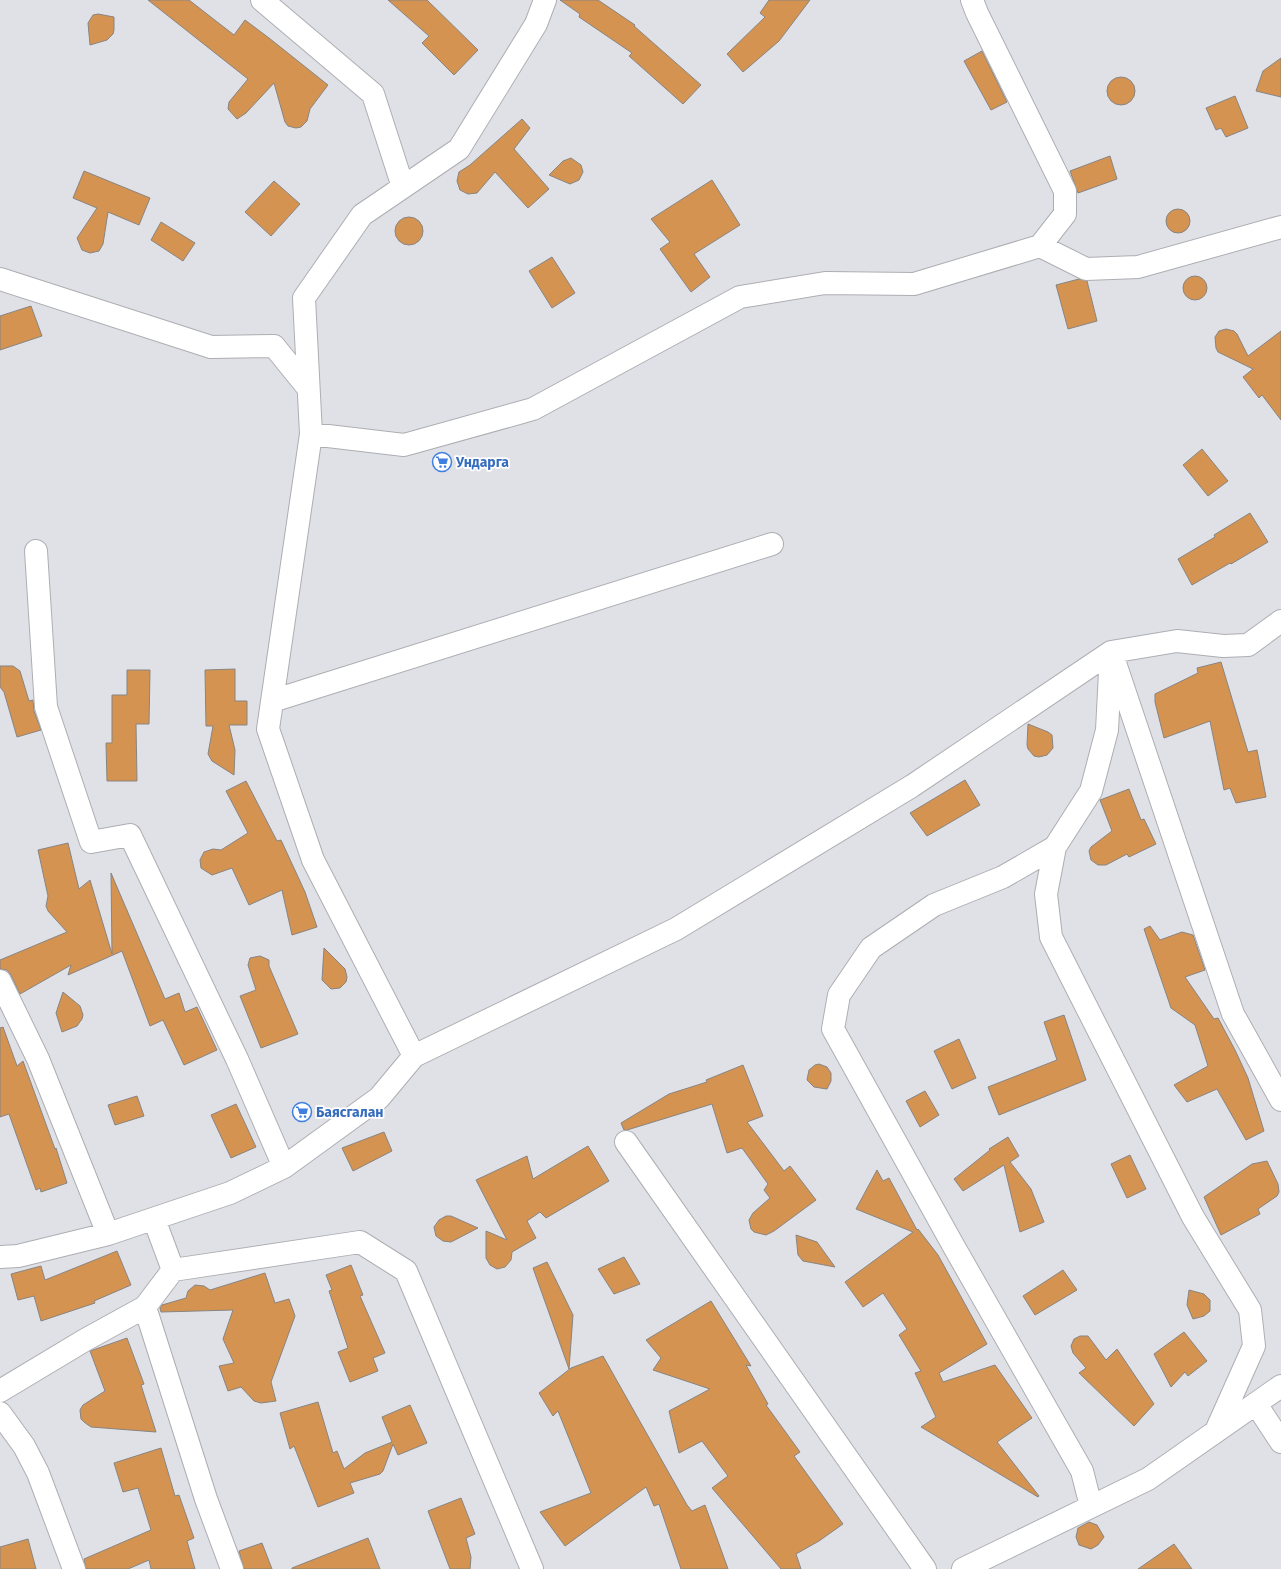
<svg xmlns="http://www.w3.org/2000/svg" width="1281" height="1569" font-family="'Fira Sans',sans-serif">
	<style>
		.building { fill: #d59351; stroke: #888481 }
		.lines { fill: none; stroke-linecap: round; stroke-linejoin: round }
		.street-casing { stroke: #adaeb3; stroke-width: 24 }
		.street { stroke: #fff; stroke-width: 22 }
		.labels { text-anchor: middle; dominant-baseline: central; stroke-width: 3.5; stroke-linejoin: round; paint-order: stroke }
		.shop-label { font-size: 14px; font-weight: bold; fill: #366cbe; stroke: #fff; text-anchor: start }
	</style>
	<rect width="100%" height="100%" fill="#e0e1e6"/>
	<!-- building -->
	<path class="building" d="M148 0H189L234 35 245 20 269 38 328 85 310 109 307 121 301 127 296 128 288 126 285 122 274 83 246 113 237 119 228 109 229 102 248 79Z
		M388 0H427L478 50 454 75 422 43 429 36Z
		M560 0H598L635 25 634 26 701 85 683 104 629 56 632 53 579 17 580 14Z
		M769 0H810L779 41 743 72 727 54 765 17 760 13Z
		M98 14 114 17V30L113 34 107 40 90 45 88 23 93 15Z
		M982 51 1007 102 991 110 964 61Z
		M1281 58V97L1256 91 1263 71Z
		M1107 91a14 14 0 1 1 28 0a14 14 0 1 1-28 0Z
		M1235 96 1248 128 1226 137 1221 128 1216 130 1206 108Z
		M522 119 530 128 514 149 549 189 528 208 495 172 477 193 468 194 460 190 457 181 459 172 470 165Z
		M1110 156 1117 179 1078 193 1070 171Z
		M571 158 581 165 583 172 579 180 570 184 549 175 563 161Z
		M84 171 150 198 139 225 108 212 103 244 99 251 90 253 82 250 77 238 97 208 73 198Z
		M712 180 740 225 694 254 710 277 691 292 660 249 670 242 651 219Z
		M274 181 300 204 271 236 245 212Z
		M1166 221a12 12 0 1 1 24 0a12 12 0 1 1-24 0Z
		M395 231a14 14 0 1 1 28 0a14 14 0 1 1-28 0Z
		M161 222 195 243 183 261 151 240Z
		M552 257 575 293 552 308 529 271Z
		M1183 288a12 12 0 1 1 24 0a12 12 0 1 1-24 0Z
		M1079 279 1087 281 1097 321 1068 329 1056 285Z
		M31 306 42 336 0 350V316Z
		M1226 329 1234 331 1237 334 1248 356 1281 331V420L1262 395 1259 398 1243 377 1253 369 1218 352 1216 348 1215 337 1219 331Z
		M1202 449 1228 481 1208 496 1183 465Z
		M1250 513 1268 542 1231 564 1230 563 1192 585 1178 559 1215 537 1214 535Z
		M1221 662 1248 752 1257 750 1266 797 1236 803 1230 788 1224 790 1210 721 1164 738 1155 702V694L1198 673 1197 668Z
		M0 666H13L20 671 29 701 33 700 34 711 41 730 17 737 4 692 0 687Z
		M235 669V701H247V725H229L235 750 234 775 212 761 208 754 213 726H206L205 670Z
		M127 670H150L149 724H136L137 781H107L106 743H112V695H127Z
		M1028 724 1048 732 1052 735 1053 748 1047 755 1039 757 1034 756 1028 749 1027 745Z
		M965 780 980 805 927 836 910 813Z
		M246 781 277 841 281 840 305 892 317 927 292 935 282 890 249 905 232 868 212 875 201 868 200 860 204 852 213 849 221 850 248 833 226 791Z
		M1129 789 1141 820 1144 819 1156 844 1129 857 1127 854 1106 865H1098L1091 860 1089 851 1091 847 1112 831 1100 800Z
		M68 843 79 889 90 880 112 954 111 873 165 999 179 993 185 1012 197 1007 217 1050 184 1065 163 1020 150 1026 122 951 68 975 71 965 20 994 11 975 7 970 0 969V960L67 932 48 911 46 906 48 896 38 850Z
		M1150 926 1160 940 1182 932 1193 935 1205 970 1185 977 1214 1019 1218 1018 1235 1050 1248 1078 1264 1131 1246 1140 1217 1089 1187 1102 1174 1085 1208 1066 1195 1025 1171 1008 1144 929Z
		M324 948 345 969 347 977 346 982 340 988 331 989 322 980Z
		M260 956 269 960V966L298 1034 261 1048 240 996 256 990 248 965 250 958Z
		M63 992 80 1006 83 1015 82 1019 77 1026 62 1032 56 1013Z
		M1064 1015 1086 1080 999 1115 988 1087 1057 1060 1044 1022Z
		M3 1027 17 1066 23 1061 55 1149 56 1148 67 1183 41 1192 40 1188 36 1190 9 1114 0 1117V1028Z
		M959 1039 976 1078 952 1089 934 1051Z
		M819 1064 827 1067 831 1073V1081L827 1089 814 1087 807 1080 809 1070 815 1065Z
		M743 1065 763 1116 747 1122 784 1171 790 1166 816 1200 774 1231 766 1235 754 1232 751 1229 749 1220 753 1213 770 1198 764 1190 768 1184 742 1148 727 1153 712 1104 627 1130H624L621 1123 669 1094 707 1082 706 1080Z
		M925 1091 939 1115 920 1127 906 1101Z
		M137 1096 144 1116 115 1125 108 1105Z
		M236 1104 256 1147 231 1158 211 1115Z
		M384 1132 392 1151 353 1171 342 1148Z
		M1008 1137 1019 1156 1010 1162 1031 1189 1044 1222 1020 1232 1004 1165 963 1191 954 1179 990 1150 989 1149Z
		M588 1146 609 1181 546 1218 540 1212 527 1221 536 1238 512 1252 511 1260 505 1267 497 1269 490 1265 486 1258V1231L507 1240 476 1180 527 1156 533 1179Z
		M1130 1155 1146 1189 1127 1198 1111 1164Z
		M1267 1161 1278 1184 1279 1192 1277 1196 1258 1209 1260 1214 1221 1235 1204 1197 1252 1164Z
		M877 1170 883 1181 889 1178 917 1230 918 1229 938 1255 987 1344 939 1373 943 1382 995 1365 1032 1418 997 1442 1039 1496 1038 1497 921 1427 936 1417 915 1373 921 1371 899 1335 907 1329 883 1293 863 1307 845 1282 913 1232 856 1209Z
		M446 1216H451L478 1228 451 1242 443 1241 436 1236 434 1227 439 1220Z
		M796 1235 817 1242 835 1267 803 1261 798 1255Z
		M117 1251 131 1285 94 1301 95 1303 41 1321 34 1296 18 1300 11 1274 41 1266 45 1280Z
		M624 1257 640 1284 614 1294 598 1269Z
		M547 1262 573 1315 569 1369 533 1268Z
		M351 1265 363 1295 360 1296 385 1353 373 1358 378 1371 350 1382 338 1352 348 1348 329 1291 332 1290 326 1275Z
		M1063 1270 1077 1290 1035 1315 1023 1296Z
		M265 1273 275 1303 289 1299 295 1316 271 1382 276 1401 261 1403 254 1401 241 1387 228 1391 219 1366 234 1363 223 1339 233 1310 161 1312 160 1308 162 1305 186 1298 188 1291 195 1285 204 1286 210 1290Z
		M1189 1290 1204 1294 1210 1300V1311L1204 1316 1193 1319 1187 1305Z
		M711 1301 751 1366 746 1365 768 1404 766 1405 800 1452 794 1456 843 1524 819 1541 796 1554 801 1569H781L712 1488 728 1476 702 1441 679 1453 669 1411 710 1389 653 1370 661 1358 646 1340Z
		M1184 1332 1207 1361 1188 1376 1185 1372 1171 1387 1154 1354Z
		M1080 1336H1088L1106 1360 1117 1349 1154 1404 1134 1426 1079 1373 1086 1368 1073 1353 1071 1346 1074 1339Z
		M127 1338 144 1384 141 1385 156 1432 91 1427 84 1422 81 1419 80 1410 83 1405 105 1391 90 1351Z
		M603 1356 687 1505 692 1511 705 1505 728 1569H681L659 1504 654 1506 646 1487 565 1546 540 1512 591 1493 558 1411 553 1416 539 1393 571 1368Z
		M318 1402 333 1453 337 1451 344 1469 365 1453 392 1442 382 1417 410 1405 427 1443 398 1455 393 1444 383 1471 380 1474 350 1483 354 1493 318 1507 294 1446 290 1449 280 1413Z
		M161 1448 175 1496 179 1495 194 1538 187 1541 195 1569H151L149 1560 128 1569H86L84 1559 151 1530 138 1488 123 1492 114 1463Z
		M461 1498 475 1534 466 1538 471 1557 470 1569H450L428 1511Z
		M1089 1522 1097 1525 1104 1537 1098 1545 1091 1549 1079 1545 1076 1537 1078 1528Z
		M368 1538 380 1569H292V1568Z
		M28 1539 36 1569H0V1547Z
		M262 1543 272 1569H244L239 1551Z
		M1174 1544 1192 1569H1138Z"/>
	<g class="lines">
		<defs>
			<path id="street" d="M262 0 373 94 403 187
				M1040 246 1086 269 1138 267 1281 227
				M0 279 211 347 274 346 308 388
				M311 434 404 445 533 409 740 297 825 283 914 284 1040 246 1065 214V191L977 13 972 0
				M36 551 46 707 91 842 130 835 237 1059 284 1167
				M1111 652 1107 730 1091 791 1055 847 1046 894 1051 937 1193 1217 1250 1310 1254 1346 1216 1431
				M1115 663 1233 1014 1281 1100
				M272 701 772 544
				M1055 847 1003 877 934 905 871 948 839 995 833 1029 953 1245 1082 1471 1091 1506
				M0 981 38 1059 108 1234
				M414 1056 313 860 268 729 311 434 304 298 362 215 459 149 536 24 545 0
				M626 1142 925 1569
				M154 1219 173 1270 360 1242 406 1271 532 1569
				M0 1257 18 1256 108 1234 230 1193 284 1167 379 1098 414 1056 676 929 912 786 1111 652 1177 641 1223 646 1248 645 1281 621
				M173 1270 145 1307 206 1499 232 1569
				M0 1391 85 1340 145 1307
				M1256 1404 1281 1442
				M0 1413 24 1446 38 1473 74 1569
				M963 1569 1148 1479 1281 1386"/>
		</defs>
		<!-- street casing -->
		<use href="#street" class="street-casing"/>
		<!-- street -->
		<use href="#street" class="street"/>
	</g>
	<!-- icons -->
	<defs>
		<symbol id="supermarket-ring" viewBox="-11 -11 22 22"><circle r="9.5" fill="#fff" stroke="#3f7fe0" stroke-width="1.5"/><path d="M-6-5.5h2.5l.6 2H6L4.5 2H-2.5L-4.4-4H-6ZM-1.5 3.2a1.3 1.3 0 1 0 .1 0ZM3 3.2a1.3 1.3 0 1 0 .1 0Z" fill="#3f7fe0"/></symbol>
	</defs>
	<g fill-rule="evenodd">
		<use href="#supermarket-ring" x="431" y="451" width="22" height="22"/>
		<use href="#supermarket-ring" x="291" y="1101" width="22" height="22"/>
	</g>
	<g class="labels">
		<!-- shop labels -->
		<g class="shop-label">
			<text x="456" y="462">Ундарга</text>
			<text x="316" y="1112">Баясгалан</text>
		</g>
	</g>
</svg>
